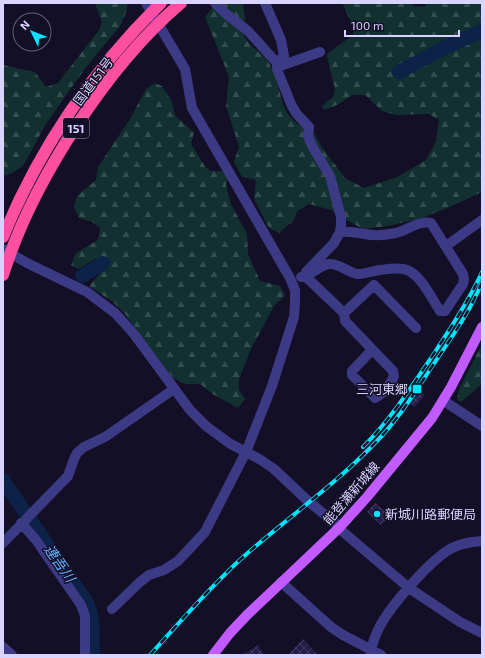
<svg xmlns="http://www.w3.org/2000/svg" width="485" height="658" font-family="'Exo 2','Noto Sans JP',sans-serif">
	<style>
		.forest { fill: url(#forest-firs) }
		.lines { fill: none; stroke-linecap: round; stroke-linejoin: round }
		.river { stroke: #0c2248; stroke-width: 14 }
		.building { fill: url(#building-cross-hatch) }
		.minor { stroke: #3d3a85; stroke-width: 10 }
		.major { stroke: #c25bff; stroke-width: 10 }
		.highway { stroke: #ff4fa3; stroke-width: 12 }
		.rail-casing { stroke: #00e5ff; stroke-width: 4 }
		.rail { stroke: #130f26; stroke-width: 2.5; stroke-dasharray: 8; stroke-linecap: butt }
		.poi-dot { fill: #00e5ff; stroke: #130f26; stroke-width: 1.5 }
		.labels { text-anchor: middle; dominant-baseline: central; stroke-width: 3; stroke-linejoin: round; paint-order: stroke }
		.shield { fill: #130f26; stroke: #9e99be; stroke-width: 1 }
		.shield-label { font-size: 12px; font-weight: bold; fill: #d9d4ff }
		.street-label { font-size: 13px; fill: #d9d4ff; stroke: #130f26 }
		.poi-label { font-size: 13px; fill: #d9d4ff; stroke: #130f26; text-anchor: end }
		.water-label { font-size: 14px; font-style: italic; fill: #62b6ff; stroke: #130f26 }
	</style>
	<defs>
		<pattern id="forest-firs" width="22" height="20" patternUnits="userSpaceOnUse"><rect width="22" height="20" fill="#12302f"/><path d="M5 1l3.5 6h-7zM16 11l3.5 6h-7z" fill="#344d4e"/></pattern>
		<pattern id="building-cross-hatch" width="8" height="8" patternUnits="userSpaceOnUse"><rect width="8" height="8" fill="#241b47"/><path d="M0 0l8 8M0 8l8-8" fill="none" stroke="#433b63"/></pattern>
	</defs>
	<rect width="100%" height="100%" fill="#130f26"/>
	<!-- forest -->
	<path class="forest" d="M95 3H127V10L120 26 90 62 66 95 46 124 23 166 12 173 3 176V65L35 72 46 87 58 83 99 30 102 22Z
		M219 3H243L245 19 240 30C243 34 246 39 249 43 255 50 266 56 270 65 286 94 275 118 313 131L321 146 345 178 364 188 397 177 426 160 436 141 439 120 429 114 396 115 382 111 365 95H352L337 105 324 110 322 106 333 97 335 89 329 66 327 54 353 35 354 28 342 3H413V6L425 7 427 3H482V192L454 205 422 218 388 226 363 229 343 218 331 210 309 204 297 211 294 220 279 233 269 228 254 199 256 180 242 177 234 162 239 147 226 106 229 77 205 17 212 8 218 9Z
		M155 83 162 86 172 102 175 115 194 133 191 144 206 168 212 171H222L228 178 226 185 231 204 247 234 248 254 260 281 280 286 285 295 274 306 251 349 239 379V390L245 399 238 408 214 395 200 384H185L173 378 125 314 113 302 89 286 103 270 104 260 95 259 78 269 71 265 76 253 98 240 100 228 92 222 79 218 74 207 77 196 96 180 98 167 130 119 146 89Z
		M482 344V384L461 402 457 400 459 389Z"/>
	<g class="lines">
		<!-- river -->
		<path class="river" d="M399 72 444 48 482 31
			M82 276 103 263
			M3 480 86 601C95 618 92 637 93 655"/>
	</g>
	<!-- building -->
	<path class="building" d="M420 390 425 395 415 407 410 403Z
		M375 503 390 516 381 525 367 512Z
		M303 639 318 655H288Z
		M258 645 264 655H242Z"/>
	<g class="lines">
		<!-- minor -->
		<path class="minor" d="M215 3 225 13 248 31 277 63 283 65 320 52
			M265 3 281 40 284 56 277 63V69L291 104 296 113 309 127 308 136 312 146 330 176 341 217V225L340 232 334 243 306 272
			M446 246 482 220
			M3 249 27 263 87 292 115 313 134 334 190 410 206 426 229 443 261 460 274 469 308 501 340 527 342 531 409 588 460 622 482 633
			M305 276 344 313 345 321 393 371 394 376C391 384 382 395 375 398L352 375V371L372 350
			M301 277C312 276 319 265 329 264 340 263 348 273 358 274 365 274 372 271 380 270 388 269 399 267 407 270 421 275 432 299 440 311H445L463 284 464 279 463 274 431 223C419 220 408 230 396 233 386 235 374 236 365 234 356 233 349 231 340 232
			M344 313 374 285 416 328
			M444 401 482 426
			M21 523 36 540 81 605 85 616V655
			M3 543 68 476 74 459 77 453 84 447 105 437 174 389
			M281 582 331 627 343 635 381 655
			M112 609 140 582 149 575 164 570 178 561 205 532 208 526 246 452 272 386 294 317 295 303V290L290 278 192 108 185 69 146 3
			M3 647 12 655
			M370 655C372 645 375 635 380 626 392 604 431 559 452 548 462 543 471 542 482 541"/>
		<!-- major -->
		<path class="major" d="M213 655 230 633 247 615 340 527 367 497 432 418 451 387 482 327"/>
		<!-- highway -->
		<path class="highway" d="M3 237C39 149 94 69 161 3
			M3 275C32 182 107 66 181 3"/>
		<defs>
			<path id="rail" d="M363 447C392 418 414 383 437 349 453 324 470 299 482 272
				M150 655C180 622 209 588 242 558 286 519 335 485 375 443 398 420 415 392 433 365 451 338 470 312 482 282"/>
		</defs>
		<!-- rail casing -->
		<use href="#rail" class="rail-casing"/>
		<!-- rail -->
		<use href="#rail" class="rail"/>
	</g>
	<!-- markers -->
	<g class="poi-dot">
		<rect x="412" y="384" width="10" height="10" rx="2"/>
		<circle cx="377" cy="514" r="4"/>
	</g>
	<g class="labels">
		<!-- shield labels -->
		<rect class="shield" x="63" y="118" width="26" height="20" rx="3"/>
		<g class="shield-label">
			<text x="76" y="128">151</text>
		</g>
		<!-- street labels -->
		<g class="street-label">
			<text transform="translate(93 81) rotate(-53)">国道151号</text>
			<text transform="translate(351 493) rotate(-49)">能登瀬新城線</text>
		</g>
		<!-- poi labels -->
		<g class="poi-label">
			<text x="408" y="389">三河東郷</text>
			<text x="385" y="514" text-anchor="start">新城川路郵便局</text>
		</g>
		<!-- water labels -->
		<g class="water-label">
			<text transform="translate(60 563) rotate(55)">連吾川</text>
		</g>
	</g>
	<!-- border -->
	<rect width="485" height="658" fill="none" stroke="#d9d4ff" stroke-width="8"/>
	<!-- north arrow -->
	<g transform="translate(32 32) rotate(313)"><circle r="19" fill="#130f26" stroke="#625e7d"/>
	<path d="M0-3L7 15L0 10L-7 15Z" fill="#00e5ff"/>
	<text y="-6" font-size="11" font-weight="bold" text-anchor="middle" fill="#d9d4ff">N</text>
	</g>
	<!-- scale -->
	<path d="M345 30v6h114v-6" fill="none" stroke="#d9d4ff" stroke-width="2"/>
	<text x="351" y="30" font-size="12" fill="#d9d4ff" stroke="#130f26" stroke-width="3" paint-order="stroke">100 m</text>
</svg>
